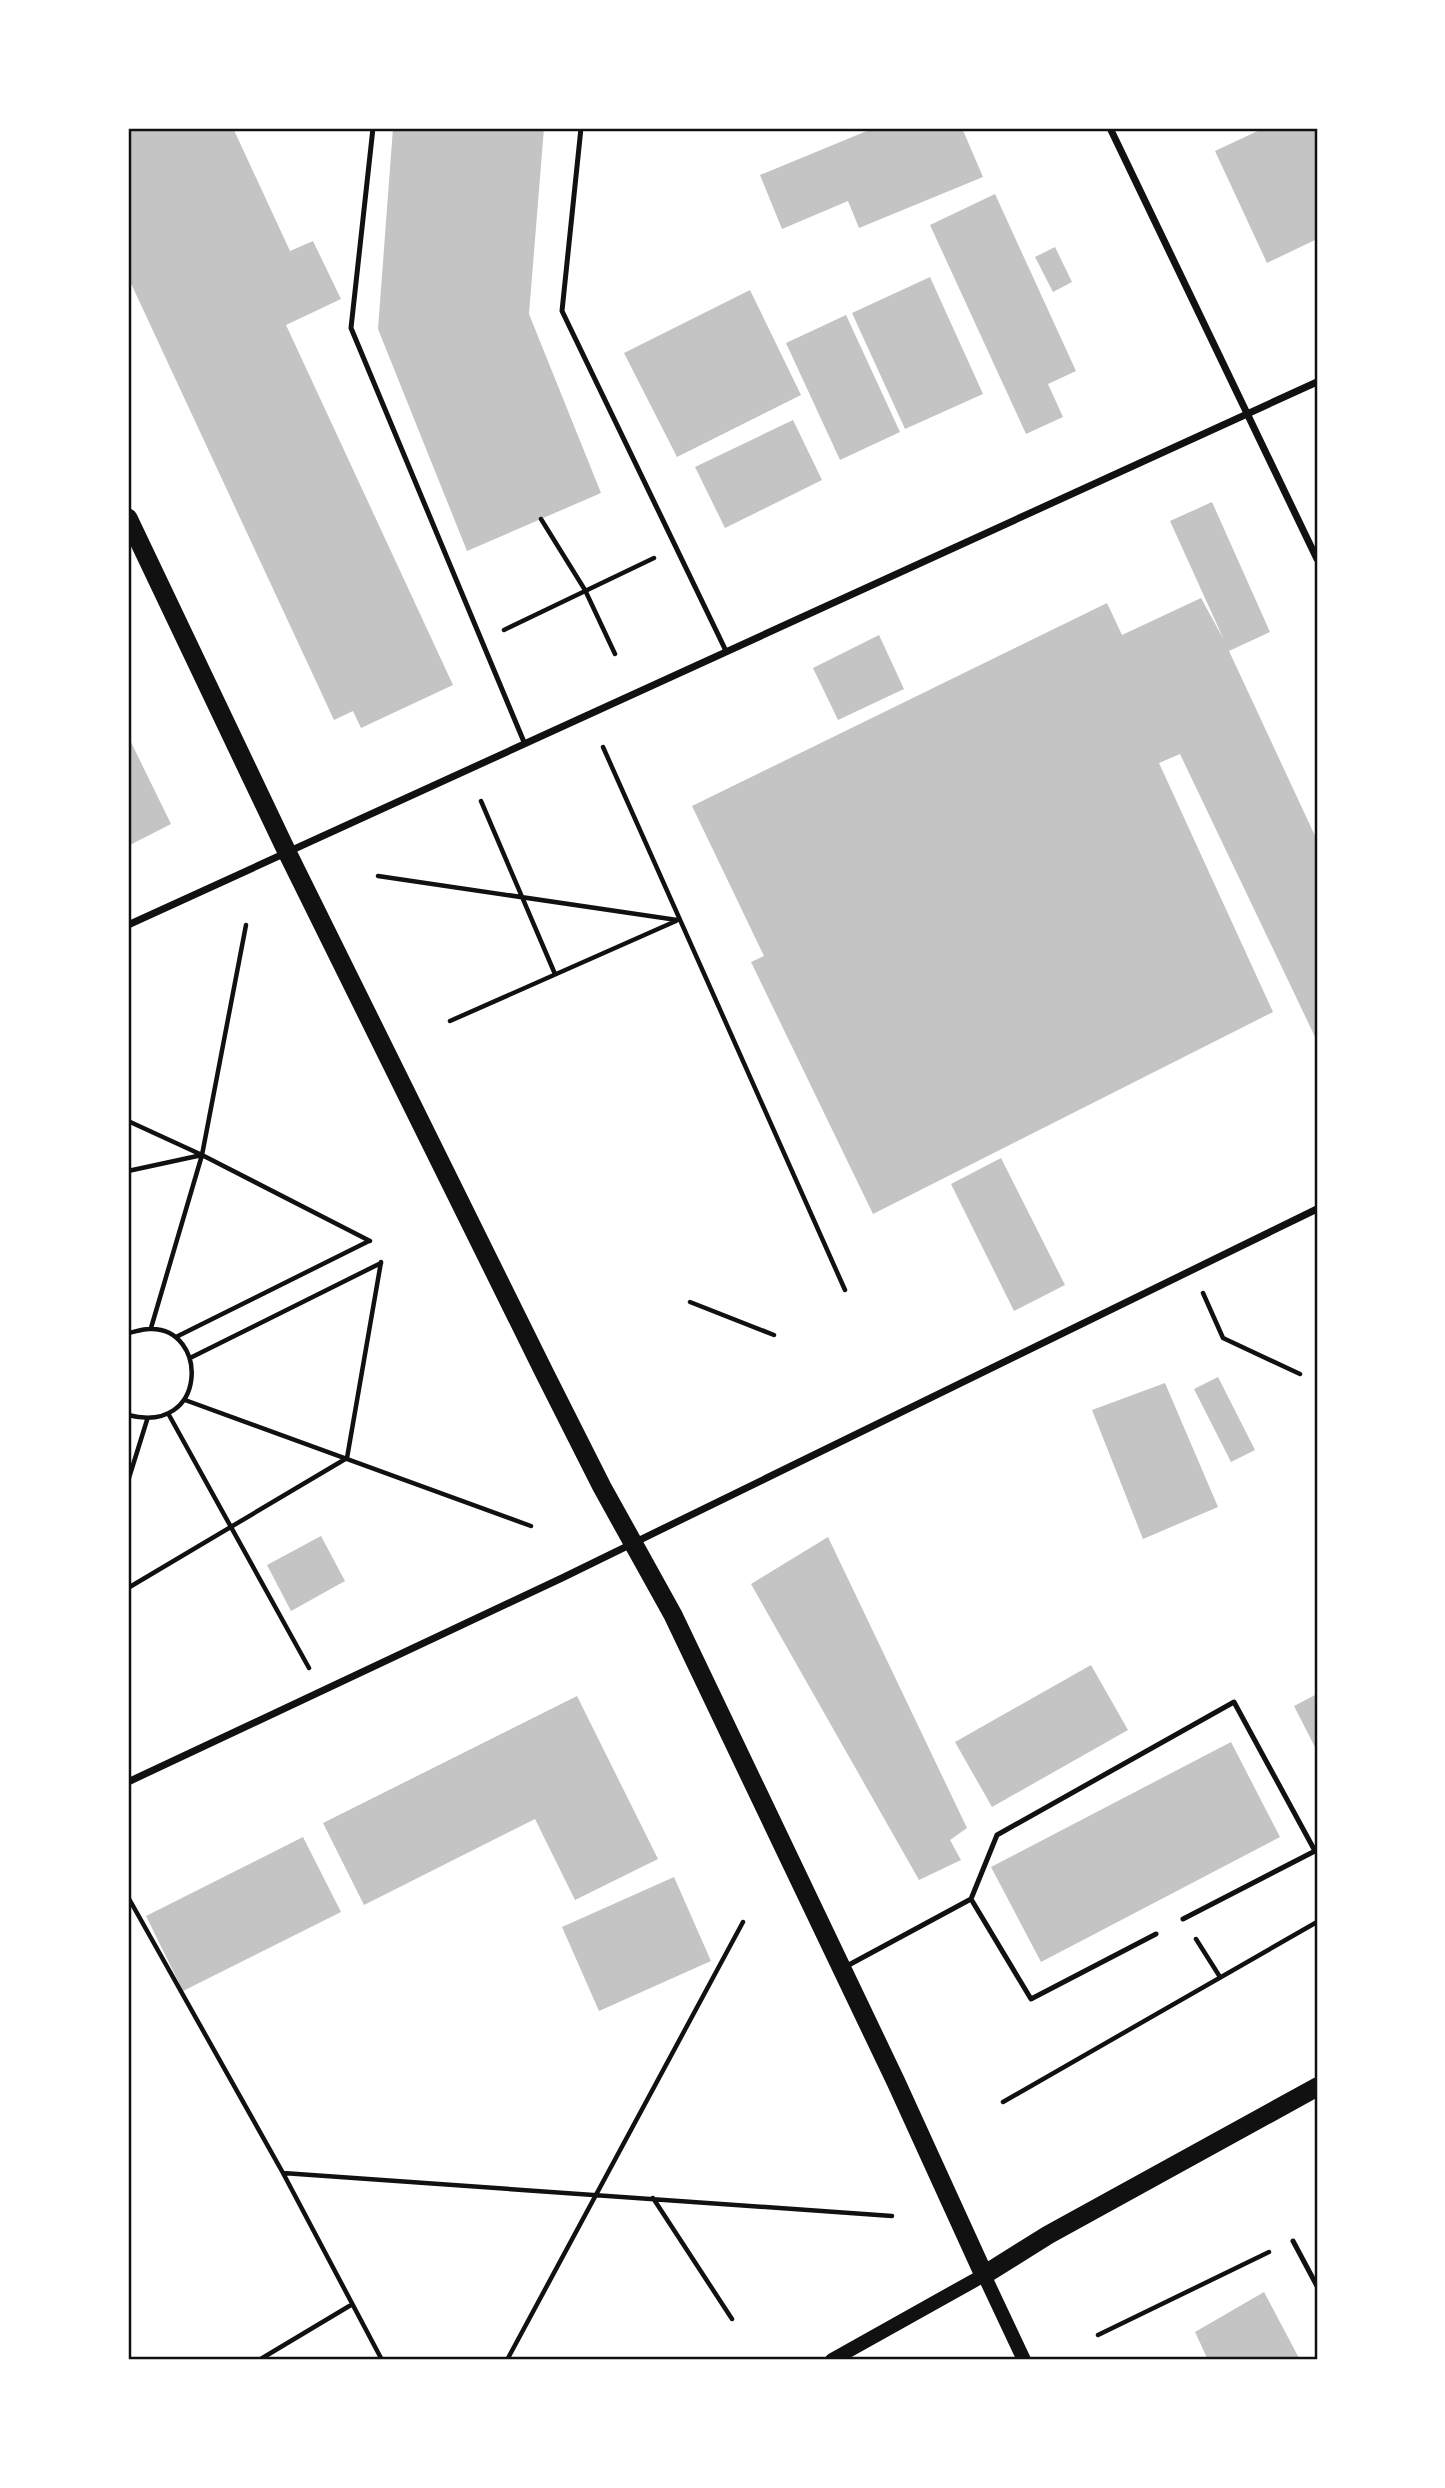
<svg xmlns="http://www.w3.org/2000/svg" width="1445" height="2488" font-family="Roboto,sans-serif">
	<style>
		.building { fill: #c4c4c4 }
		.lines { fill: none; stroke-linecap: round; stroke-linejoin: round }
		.path { stroke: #111; stroke-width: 4.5 }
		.service { stroke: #111; stroke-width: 5 }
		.minor { stroke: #111; stroke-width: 7 }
		.secondary { stroke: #111; stroke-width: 14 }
		.trunk { stroke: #111; stroke-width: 19 }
		.neatline { fill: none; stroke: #111; stroke-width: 2.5 }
	</style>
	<rect width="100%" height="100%" fill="#fff"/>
	<!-- building -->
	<path class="building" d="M128 128H233L290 251 313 241 341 299 286 325 453 685 361 728 353 711 334 720 128 277Z
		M393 128H544L529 314 601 493 467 551 378 329Z
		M874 128H962L983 177 859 228 848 201 782 229 760 175Z
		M1264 128H1317V239L1267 263 1215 151Z
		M995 194 1076 371 1048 384 1063 417 1026 434 930 225Z
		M1055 247 1072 282 1053 292 1035 257Z
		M930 277 983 394 905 429 852 313Z
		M750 290 801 395 677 457 624 353Z
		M846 315 900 432 840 460 786 343Z
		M793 420 822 480 725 528 695 467Z
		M1212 502 1270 632 1229 651 1317 840V1041L1180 754 1159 763 1273 1012 873 1214 751 962 764 956 692 806 1107 603 1122 635 1201 598 1224 640 1170 521Z
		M879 635 904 689 838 720 813 668Z
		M128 736 171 824 128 846Z
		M1001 1158 1065 1285 1014 1311 951 1184Z
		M1218 1377 1255 1450 1231 1462 1194 1389Z
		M1165 1383 1218 1507 1143 1539 1092 1410Z
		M321 1536 345 1581 291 1611 267 1565Z
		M828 1537 967 1828 950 1840 961 1860 919 1880 751 1584Z
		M1091 1665 1128 1730 992 1807 955 1742Z
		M1317 1694V1751L1294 1706Z
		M577 1696 658 1859 575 1900 535 1819 364 1905 323 1823Z
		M1231 1742 1280 1837 1041 1962 991 1867Z
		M303 1837 341 1912 183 1991 146 1916Z
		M674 1877 711 1961 599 2011 562 1927Z
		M1264 2292 1300 2360H1208L1195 2332Z"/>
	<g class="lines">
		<!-- path -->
		<path class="path" d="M541 519 585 590 615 654
			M504 630 654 558
			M603 747 845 1290
			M481 801 555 974
			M378 876 677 920
			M450 1021 676 921
			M128 1121 202 1155
			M128 1171 202 1155 370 1241
			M1203 1293 1223 1338 1300 1374
			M690 1302 774 1335
			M151 1328 202 1155 246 925
			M128 1333C135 1332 142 1329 149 1329 209 1326 209 1436 128 1415
			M176 1337 369 1241
			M190 1358 381 1263
			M185 1400 531 1526
			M169 1415 309 1668
			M128 1481 147 1420
			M128 1588 347 1458 381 1262
			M128 1897 283 2173 382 2360
			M1196 1939 1220 1977
			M1003 2102 1317 1922
			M283 2173 892 2216
			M653 2198 732 2319
			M1098 2335 1269 2252
			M259 2360 351 2305
			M507 2360 743 1922"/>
		<!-- service -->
		<path class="service" d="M373 128 351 328 524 742
			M581 128 562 311 726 651
			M971 1899 1031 1999 1156 1934
			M845 1967 971 1899 997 1835 1234 1702 1315 1851 1183 1919
			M1293 2241 1317 2286"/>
		<!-- minor -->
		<path class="minor" d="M1110 128 1317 559
			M128 925 1317 382
			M128 1782 562 1578 1317 1209"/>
		<!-- secondary -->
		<path class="secondary" d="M832 2360 984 2275 1024 2360"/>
		<!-- trunk -->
		<path class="trunk" d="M128 518 286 850 544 1372 602 1487 673 1615 896 2082 984 2275 1048 2235 1317 2087"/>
	</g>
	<!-- border -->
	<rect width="1445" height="2488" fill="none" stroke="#ffffff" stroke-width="259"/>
	<rect x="130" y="130" width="1186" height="2228" class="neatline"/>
</svg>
